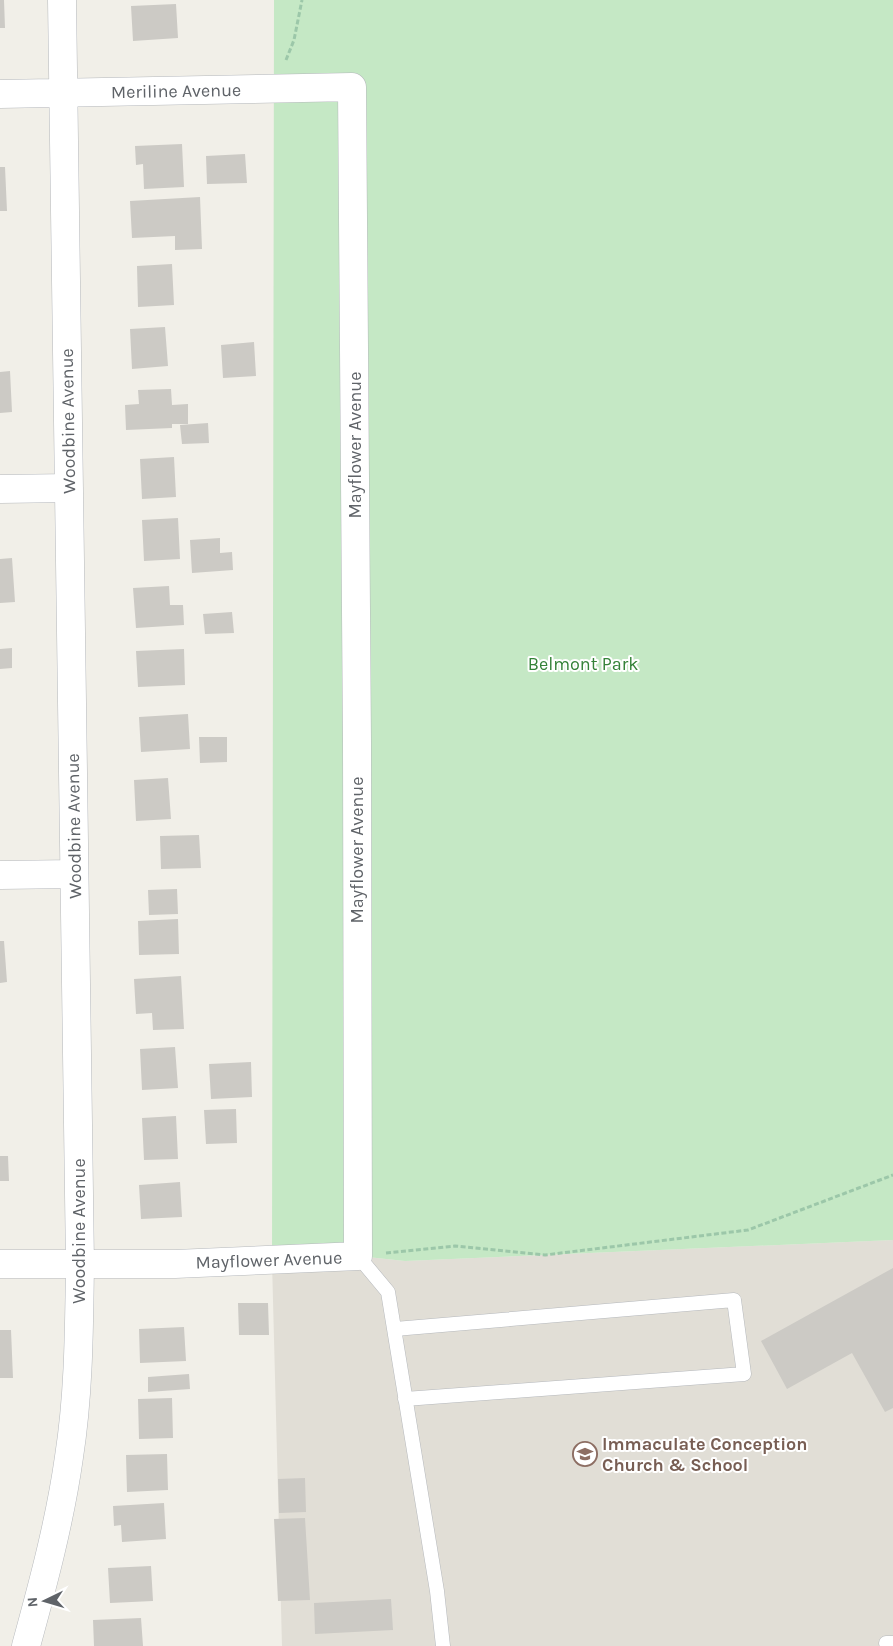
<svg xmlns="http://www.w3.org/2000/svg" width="893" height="1646" font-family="Karla,sans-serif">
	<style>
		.education { fill: #e1ded6 }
		.green { fill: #c5e8c5 }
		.building { fill: #cccac5 }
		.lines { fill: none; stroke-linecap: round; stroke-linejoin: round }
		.service-casing { stroke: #b5b8bc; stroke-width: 15 }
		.minor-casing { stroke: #b5b8bc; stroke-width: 29 }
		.path { stroke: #9cc7a9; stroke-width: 3; stroke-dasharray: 5 2.5; stroke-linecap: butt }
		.service { stroke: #fff; stroke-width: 14 }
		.minor { stroke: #fff; stroke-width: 28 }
		.labels { text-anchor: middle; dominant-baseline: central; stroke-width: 4; stroke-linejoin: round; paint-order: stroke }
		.street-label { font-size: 18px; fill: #5f6368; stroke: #fff }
		.park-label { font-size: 18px; fill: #348238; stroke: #fff }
		.education-label { font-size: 18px; font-weight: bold; fill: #785e54; stroke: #fff; text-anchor: start }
	</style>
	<rect width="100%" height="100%" fill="#f1efe8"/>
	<!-- education -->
	<path class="education" d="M893 1240V1646H282L272 1262 358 1256 405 1261Z"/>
	<!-- green -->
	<path class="green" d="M274 0H893V1240L405 1261 358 1256 272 1262Z"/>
	<!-- building -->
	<path class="building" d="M0 0H4L5 28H0Z
		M176 4 178 38 133 41 131 6Z
		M182 144 184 187 144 189 143 164 136 165 135 146Z
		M245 154 247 183 207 184 206 156Z
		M0 167H5L7 211H0Z
		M200 197 202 249 175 250V236L132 238 130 201Z
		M172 264 174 305 138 307 137 266Z
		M165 327 168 366 132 369 130 329Z
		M254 342 256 376 223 378 221 345Z
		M10 371 12 412 0 413V372Z
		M171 389 172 405 188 404V424H172V428L126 430 125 405 139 404 138 390Z
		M208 423 209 443 182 444 180 425Z
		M174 457 176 497 142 499 140 459Z
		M178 518 180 559 144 561 142 520Z
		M220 538V553L232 552 233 570 192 573 190 540Z
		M12 558 15 602 0 603V559Z
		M169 586 170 605H183L184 625 136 628 133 588Z
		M232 612 234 633 205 634 203 614Z
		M12 648V668L0 669V649Z
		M184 649 185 685 138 687 136 651Z
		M188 714 190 749 141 752 139 717Z
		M199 737H227V762L200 763Z
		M168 778 171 819 136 821 134 780Z
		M199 835 201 868 161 869 160 836Z
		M177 889 178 914 149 915 148 890Z
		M178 919 179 954 139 955 138 921Z
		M0 941H4L7 982 0 983Z
		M181 976 184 1029 153 1030 152 1013 136 1014 134 979Z
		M175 1047 178 1088 142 1090 140 1049Z
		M251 1062 252 1097 211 1099 209 1064Z
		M236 1109 237 1143 206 1144 204 1110Z
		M176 1116 178 1159 144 1160 142 1118Z
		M0 1156H8L9 1181H0Z
		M180 1182 182 1217 141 1219 139 1185Z
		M893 1268V1408L885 1412 852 1353 787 1389 761 1341Z
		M238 1303H268L269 1335H239Z
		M184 1327 186 1361 140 1363 139 1329Z
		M0 1330H11L13 1378H0Z
		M189 1374 190 1389 148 1392V1377Z
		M172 1398 173 1438 139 1439 138 1399Z
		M167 1454 168 1490 127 1492 126 1455Z
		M305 1478 306 1512 279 1513 278 1479Z
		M164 1503 166 1539 122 1542 121 1525 114 1526 113 1506Z
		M305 1518 310 1600 278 1601 274 1519Z
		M151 1566 153 1601 110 1603 108 1568Z
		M391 1599 393 1630 315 1634 314 1603Z
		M141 1618 143 1646H94L93 1620Z"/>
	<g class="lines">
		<defs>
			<path id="service" d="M358 1256 388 1292 437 1591 443 1646
				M395 1329 734 1300 744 1374 405 1399
				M886 1643H893"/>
			<path id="minor" d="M0 94 352 87 357 742 358 1256 175 1264H0
				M0 489 69 488
				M0 875 74 874
				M26 1646C43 1584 60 1521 69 1457 79 1393 79 1328 80 1264L62 0"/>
		</defs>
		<!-- service casing -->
		<use href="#service" class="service-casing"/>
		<!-- minor casing -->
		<use href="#minor" class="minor-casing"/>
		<!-- path -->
		<path class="path" d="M286 60 294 40 302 0
			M386 1253 455 1246 545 1255 748 1230 893 1175"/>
		<!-- service -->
		<use href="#service" class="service"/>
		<!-- minor -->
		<use href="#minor" class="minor"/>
	</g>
	<!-- icons -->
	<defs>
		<symbol id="school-ring" viewBox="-11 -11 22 22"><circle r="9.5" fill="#fff" stroke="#8d6e63" stroke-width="1.5"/><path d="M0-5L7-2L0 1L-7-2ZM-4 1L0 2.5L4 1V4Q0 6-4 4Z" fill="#8d6e63"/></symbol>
	</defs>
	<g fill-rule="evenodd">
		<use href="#school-ring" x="571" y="1440" width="28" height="28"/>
	</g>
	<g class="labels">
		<!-- street labels -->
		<g class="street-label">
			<text transform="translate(176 91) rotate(-1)">Meriline Avenue</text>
			<text transform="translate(68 421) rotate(-91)">Woodbine Avenue</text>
			<text transform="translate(355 445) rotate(-90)">Mayflower Avenue</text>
			<text transform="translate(74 826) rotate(-91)">Woodbine Avenue</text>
			<text transform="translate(357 850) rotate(-90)">Mayflower Avenue</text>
			<text transform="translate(79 1231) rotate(-90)">Woodbine Avenue</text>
			<text transform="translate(269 1260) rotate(-2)">Mayflower Avenue</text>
		</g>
		<!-- park labels -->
		<g class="park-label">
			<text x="583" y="664">Belmont Park</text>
		</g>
		<!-- education labels -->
		<g class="education-label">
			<text x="602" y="1444">Immaculate Conception<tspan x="602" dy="21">Church &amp; School</tspan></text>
		</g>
	</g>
	<!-- north arrow -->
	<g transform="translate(45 1601) rotate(265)" stroke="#ffffff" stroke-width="4" paint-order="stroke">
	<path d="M0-4L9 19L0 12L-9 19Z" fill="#5f6368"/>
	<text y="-8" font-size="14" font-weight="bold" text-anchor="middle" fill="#5f6368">N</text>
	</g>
</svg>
